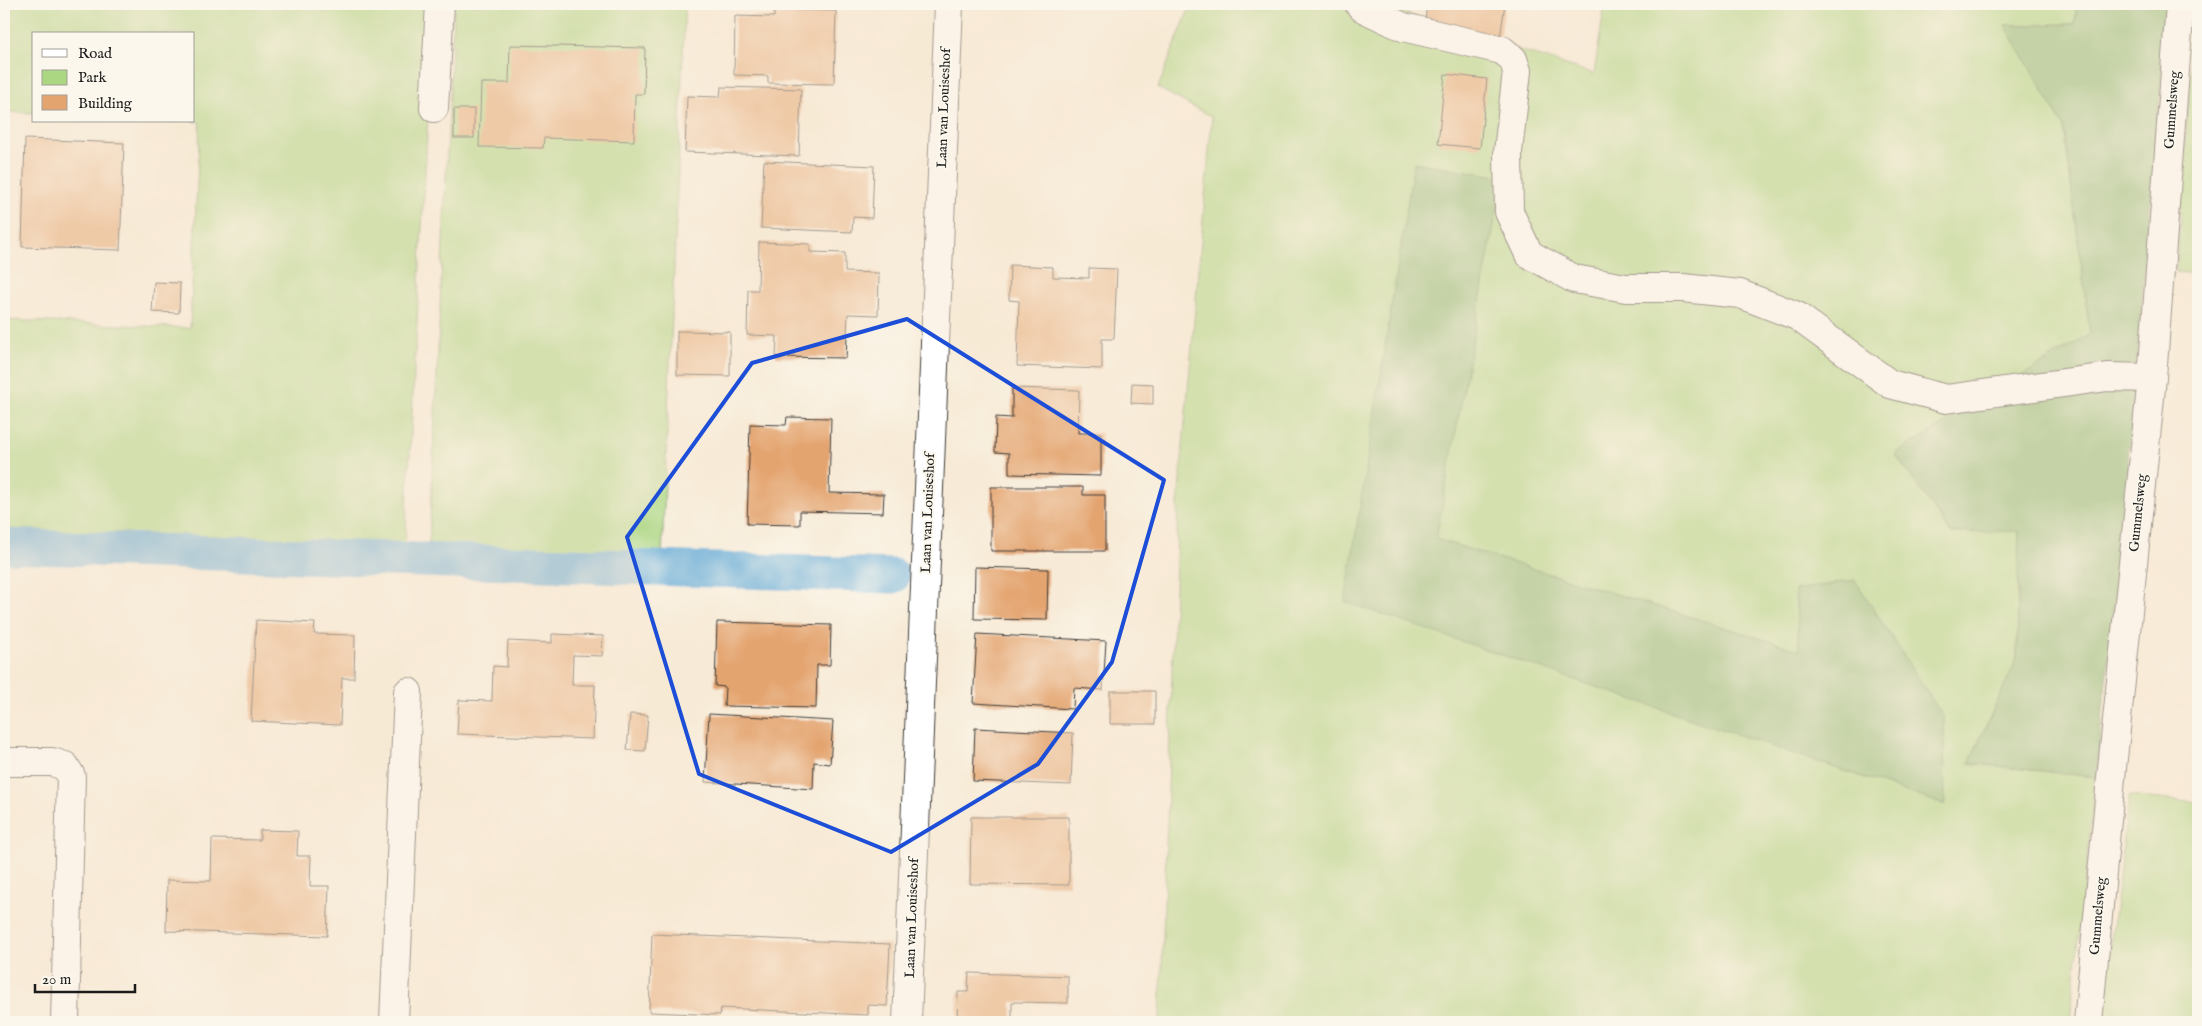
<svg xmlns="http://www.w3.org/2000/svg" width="2202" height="1026" font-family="'IM FELL English',serif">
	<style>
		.green { fill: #abd682; stroke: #64794f }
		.forest { fill: #88b770; stroke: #526a46 }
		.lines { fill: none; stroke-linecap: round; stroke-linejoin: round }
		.canal { stroke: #60a7d6; stroke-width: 35 }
		.building { fill: #e4a470 }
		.minor-casing { stroke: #3d3b38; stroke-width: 30 }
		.minor { stroke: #fff; stroke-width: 28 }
		.marked { fill: none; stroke: #1d4ed8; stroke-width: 4; stroke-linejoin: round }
		.labels { text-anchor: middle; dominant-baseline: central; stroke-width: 4; stroke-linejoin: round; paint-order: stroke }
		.street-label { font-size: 14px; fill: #1c1c1c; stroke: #fbf7ec }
	</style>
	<rect width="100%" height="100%" fill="#fbf7ec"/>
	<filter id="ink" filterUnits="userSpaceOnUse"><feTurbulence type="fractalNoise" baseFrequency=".02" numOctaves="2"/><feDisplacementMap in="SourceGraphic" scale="10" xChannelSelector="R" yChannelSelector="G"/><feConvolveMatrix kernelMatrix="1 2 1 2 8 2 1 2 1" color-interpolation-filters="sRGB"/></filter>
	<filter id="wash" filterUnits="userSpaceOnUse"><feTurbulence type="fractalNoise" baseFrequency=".0096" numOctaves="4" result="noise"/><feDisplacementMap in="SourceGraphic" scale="20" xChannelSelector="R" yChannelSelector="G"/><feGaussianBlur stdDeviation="1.12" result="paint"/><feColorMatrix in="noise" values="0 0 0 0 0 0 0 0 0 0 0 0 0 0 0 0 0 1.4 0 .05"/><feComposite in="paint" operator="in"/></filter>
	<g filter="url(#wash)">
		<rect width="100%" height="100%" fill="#f7ead6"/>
		<!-- green -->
		<path class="green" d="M4 4H434L405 543 4 529V320L190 328 200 122 192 121H194V34H34V113L4 112Z
			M454 4H685L662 555 429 544Z
			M1191 4H1377L1594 74 1605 4H2077L2075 24 2006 25 2064 127 2090 334 1895 454 1951 533 2019 530 2017 659 1969 763 2096 777 2070 1022H1160L1178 503 1212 117 1158 88Z
			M2195 4H2198V274L2176 272Z
			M2129 796 2198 803V1022H2101Z"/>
		<!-- forest -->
		<path class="forest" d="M2077 4H2168L2121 538 2096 777 1969 763 2017 659 2019 531 1951 533 1895 454 2090 334 2064 127 2005 25 2075 24Z
			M1414 162 1503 177 1436 539 1799 650 1795 590 1855 580 1944 718 1945 805 1345 602Z"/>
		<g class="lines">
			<!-- canal -->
			<path class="canal" d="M4 546 893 576"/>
		</g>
		<g id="blocks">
			<!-- building -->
			<path class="building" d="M1427 4H1505L1500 38 1424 29Z
				M774 9 836 11 834 84 768 83V76L734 75 735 16 774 17Z
				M510 45 645 48 644 94H635L634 141 544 138 543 148 479 147 481 83H509Z
				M1445 74 1487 79 1480 148 1438 144Z
				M721 87 801 89 799 156 685 152 687 96 720 97Z
				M454 109H474V138H454Z
				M25 139 124 143 120 250 22 247Z
				M764 161 874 166 872 218 853 217 852 232 761 228Z
				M759 242 810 244V252L845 253V272L879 273 878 315 848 314 846 358 776 357 777 336 747 335 748 290H758Z
				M1010 265 1053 267V277L1089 278V268L1117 269 1114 339H1102V369L1017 366 1019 301 1009 300Z
				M154 282 180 283 179 313 152 312Z
				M677 331 730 332V376L677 375Z
				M1132 383 1153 384V404L1131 403Z
				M1012 388 1079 390 1078 433H1101V476L1009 474V453L995 452 996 417 1012 418Z
				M787 417 831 418 829 493 884 494 883 513 800 511V525L747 524 750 424 786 425Z
				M991 487H1083V495H1105V551H991Z
				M975 567 1048 569 1047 620 974 619Z
				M256 620 315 623 314 634 355 635 354 678H342L340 725 251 721Z
				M717 622 831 625 830 665H817L816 708 724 706 725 687 715 686Z
				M552 634 603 636 602 656 573 655 572 685H595L593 739 457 734 459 700 492 701 493 666 507 667 508 641 552 643Z
				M977 634 1106 641 1103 690 1074 688 1073 709 973 703Z
				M1110 691H1155V724H1110Z
				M630 714 648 715 645 751 627 750Z
				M709 714 833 721 830 764 814 762 813 789 705 782Z
				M975 728 1073 733 1071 785 973 781Z
				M971 817H1069V885L970 884Z
				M260 830 298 831 297 856H311L310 886H329L327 936 166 931 167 880 211 881 212 839 260 840Z
				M652 934 890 944 887 1006 868 1005V1015L721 1008 720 1015 649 1012Z
				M969 973 1068 976V1003L1012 1002V1022H957L958 992H968Z"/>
		</g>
	</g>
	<g filter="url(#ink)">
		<use href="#blocks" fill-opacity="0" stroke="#3d3b38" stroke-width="1"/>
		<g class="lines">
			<defs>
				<path id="minor" d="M1359 4 1363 8 1403 27 1502 50 1513 59 1517 71 1508 152 1509 212 1529 254 1574 279 1626 288H1683L1740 294 1797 316 1890 384 1946 399 2108 377 2152 378
					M434 108 440 4
					M4 762H52L65 766 71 776 65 1022
					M394 1022 408 692
					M907 1022 949 4
					M2088 1022 2111 778 2152 378 2180 4"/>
			</defs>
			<!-- minor casing -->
			<use href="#minor" class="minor-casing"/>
			<!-- minor -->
			<use href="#minor" class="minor"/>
		</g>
	</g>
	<!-- marked area -->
	<path d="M0 0H2202V1026H0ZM907 319 1164 480 1112 662 1038 764 891 852 699 774 627 537 752 363Z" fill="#f7ead6" fill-opacity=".55" fill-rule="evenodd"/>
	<path class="marked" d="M907 319 1164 480 1112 662 1038 764 891 852 699 774 627 537 752 363Z"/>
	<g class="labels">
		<!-- street labels -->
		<g class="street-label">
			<text transform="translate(944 108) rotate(-88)">Laan van Louiseshof</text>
			<text transform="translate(2172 110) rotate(-86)">Gummelsweg</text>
			<text transform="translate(928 513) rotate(-88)">Laan van Louiseshof</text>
			<text transform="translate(2138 513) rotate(-84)">Gummelsweg</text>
			<text transform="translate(2098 916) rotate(-85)">Gummelsweg</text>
			<text transform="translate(912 918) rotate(-88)">Laan van Louiseshof</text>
		</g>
	</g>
	<!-- margin -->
	<rect width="2202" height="1026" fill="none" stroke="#fbf7ec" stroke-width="20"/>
	<!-- legend -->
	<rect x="32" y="32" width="162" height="90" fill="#fbf7ec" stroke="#a29f99"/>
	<rect x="42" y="49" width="25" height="8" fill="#ffffff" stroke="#a29f99"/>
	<text x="78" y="58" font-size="15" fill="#1c1c1c">Road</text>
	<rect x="42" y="70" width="25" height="15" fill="#abd682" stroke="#a29f99"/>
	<text x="78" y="82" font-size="15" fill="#1c1c1c">Park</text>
	<rect x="42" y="95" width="25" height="15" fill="#e4a470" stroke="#a29f99"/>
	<text x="78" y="108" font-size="15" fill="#1c1c1c">Building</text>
	<!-- scale -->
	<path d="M35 984v8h100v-8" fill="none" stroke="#1c1c1c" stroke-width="2.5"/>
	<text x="42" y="984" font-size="15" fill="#1c1c1c" stroke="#fbf7ec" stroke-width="4" paint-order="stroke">20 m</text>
</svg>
